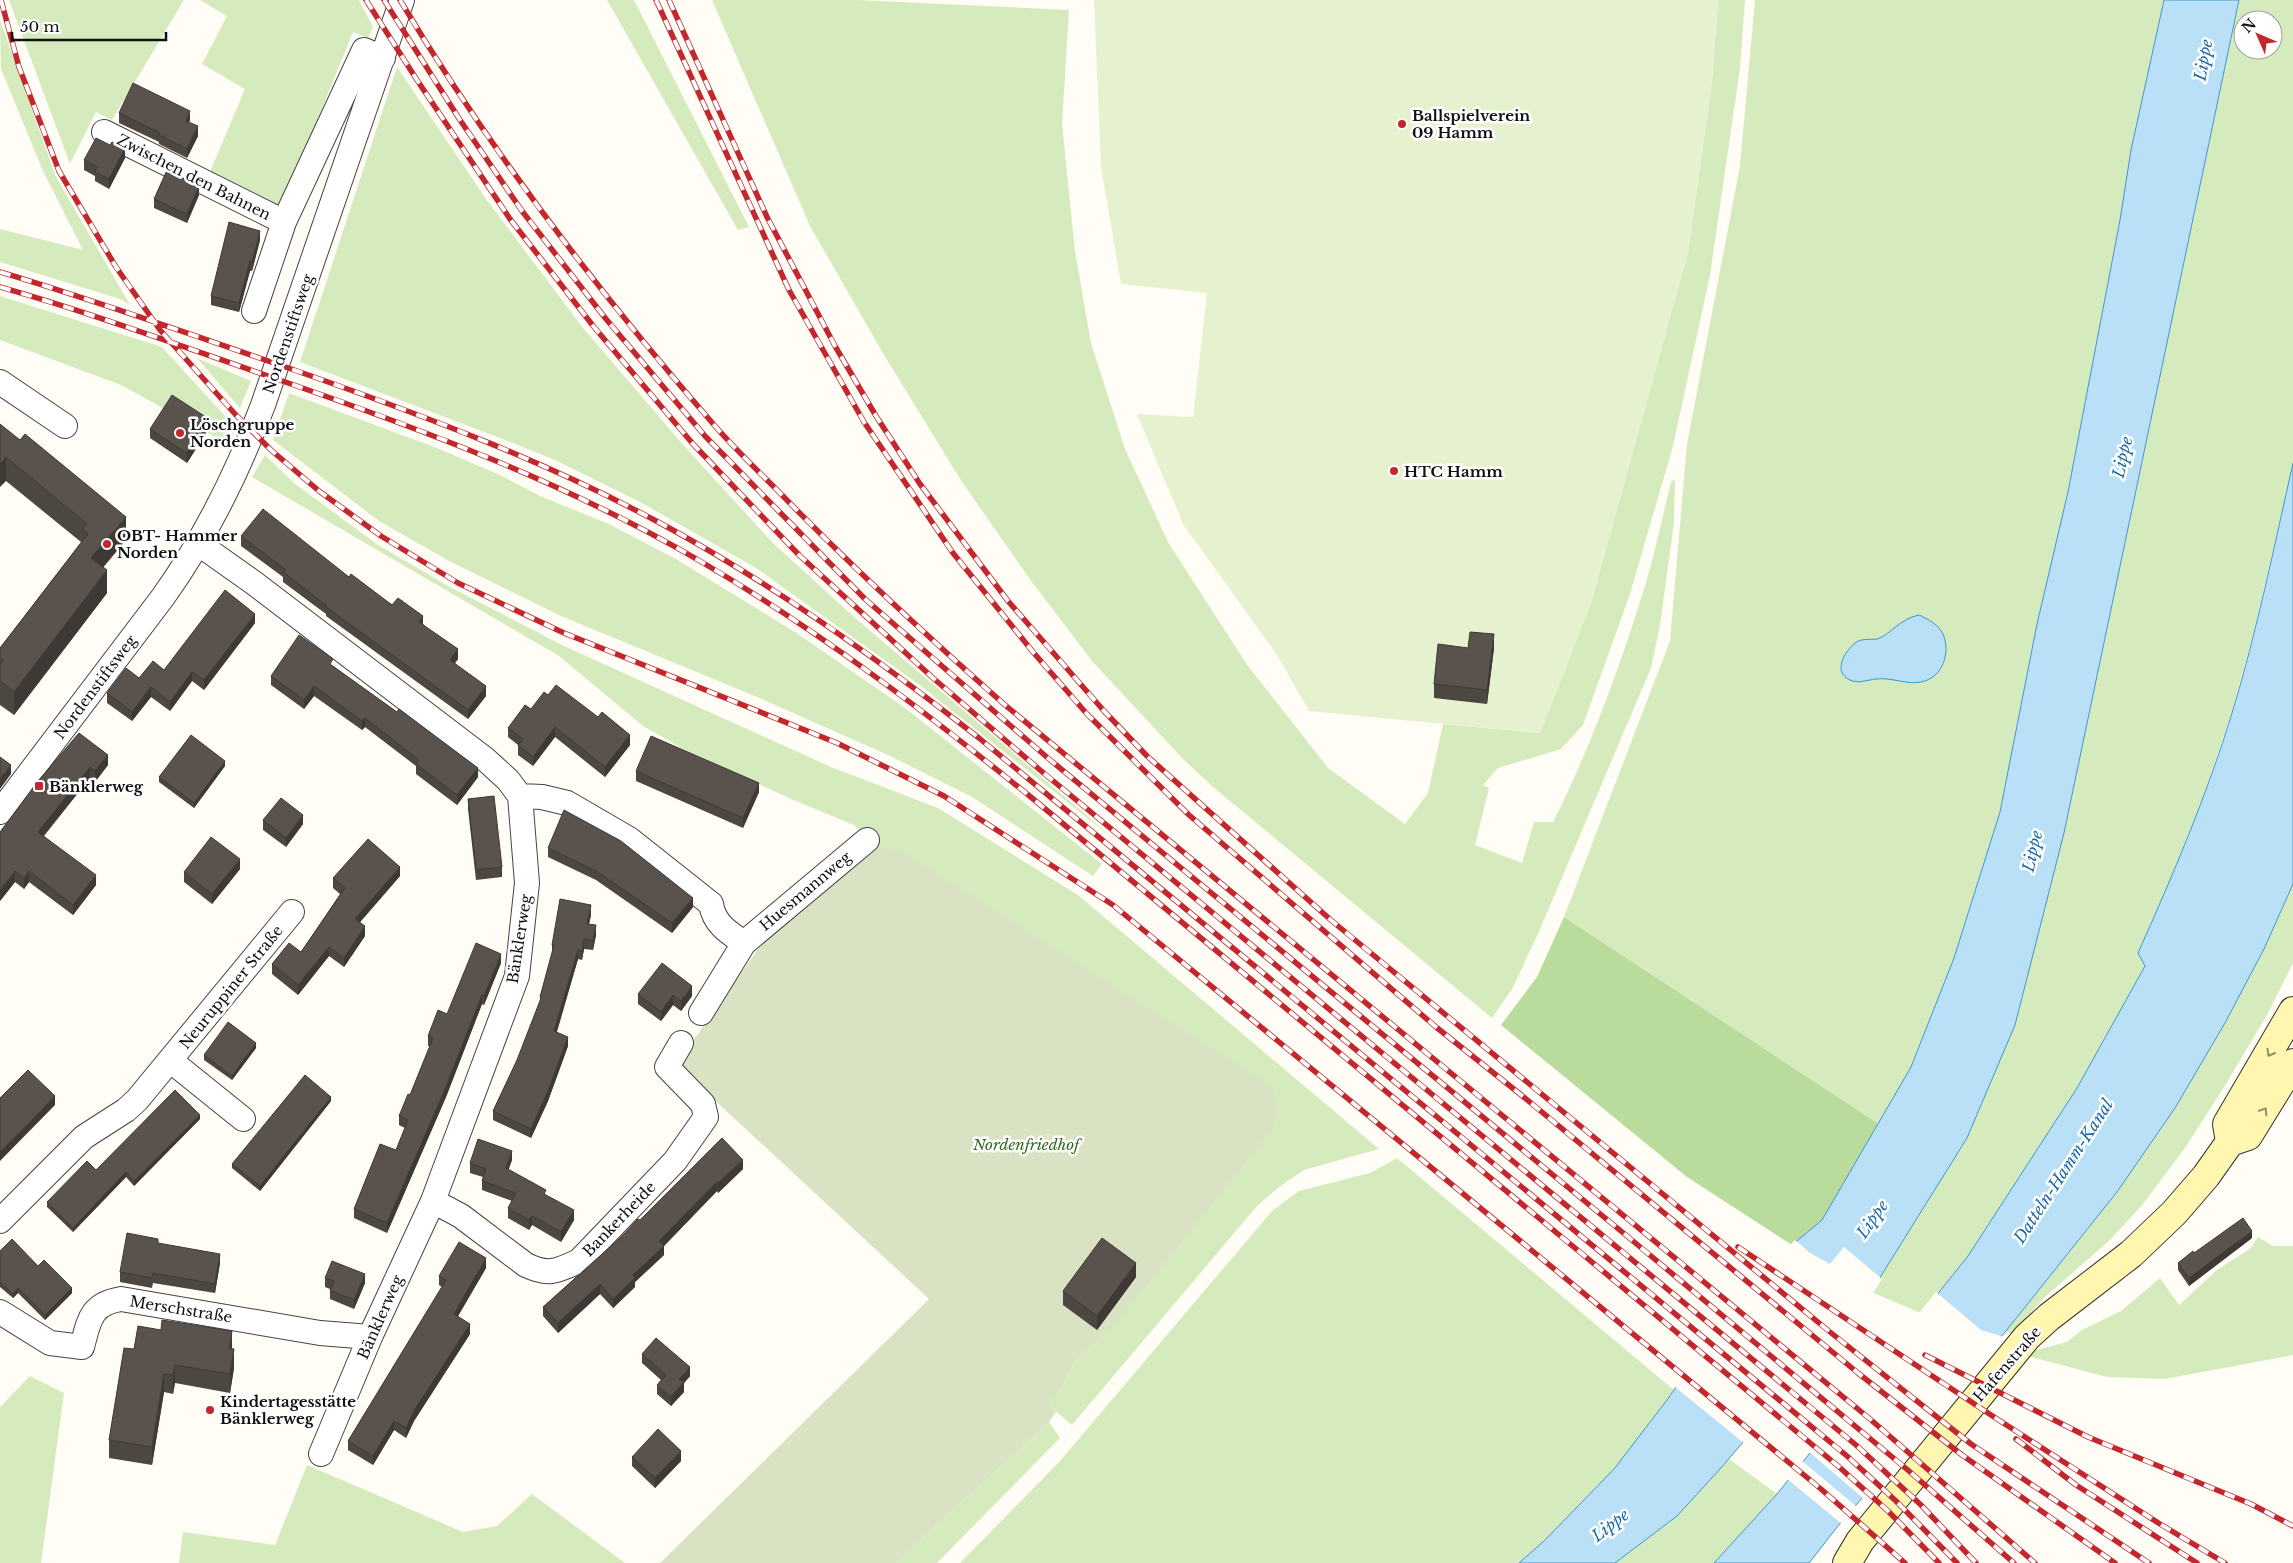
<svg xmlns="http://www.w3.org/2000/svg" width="2293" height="1563" font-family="'Libre Baskerville',serif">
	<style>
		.green { fill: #d5ebbd; fill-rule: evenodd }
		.forest { fill: #b9dc9c }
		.cemetery { fill: #d9e3c4 }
		.pitch { fill: #e6f2cf }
		.water { fill: #b9e0f7; stroke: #3f96cf }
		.pier { fill: #fffdf5 }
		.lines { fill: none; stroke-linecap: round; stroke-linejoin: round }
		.street-casing { stroke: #444; stroke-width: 26 }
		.secondary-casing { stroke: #333; stroke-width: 30 }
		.street { stroke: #fff; stroke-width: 24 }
		.secondary { stroke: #fff6b0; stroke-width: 28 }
		.rail-casing { stroke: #c4262e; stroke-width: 5.5 }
		.rail { stroke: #fff; stroke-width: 4; stroke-dasharray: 11; stroke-linecap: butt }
		.wall { fill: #4d4742 }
		.shaded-wall { fill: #3f3936 }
		.building { fill: #5a524d; stroke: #3f3936 }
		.oneway { stroke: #948f68 }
		.poi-dot { fill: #c4262e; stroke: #fff; stroke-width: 2 }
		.labels { text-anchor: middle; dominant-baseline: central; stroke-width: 5; stroke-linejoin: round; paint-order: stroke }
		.poi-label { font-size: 15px; font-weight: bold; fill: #111; stroke: #fff; text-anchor: start }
		.street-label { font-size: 15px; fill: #111; stroke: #fff }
		.park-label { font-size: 15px; font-style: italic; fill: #2f6b1f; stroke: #fff }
		.water-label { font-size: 16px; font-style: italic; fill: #1768a6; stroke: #fff }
	</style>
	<rect width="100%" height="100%" fill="#fffdf5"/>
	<!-- green -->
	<path class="green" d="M9 0H184L112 120 96 112 70 164Z
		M200 0H359L373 27 368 38 353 32 282 207 210 172 245 89 202 64 227 16Z
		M607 0H634L749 227 738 230Z
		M712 0H858L1069 10 1062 124 1075 251 1091 343 1125 449 1169 544 1248 666 1328 768 1405 824 1428 793 1443 724 1540 733 1591 603 1688 252 1712 81 1718 0H1745L1740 68 1710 275 1673 446 1630 594 1583 725 1561 749 1498 768 1483 785 1489 788 1475 845 1522 863 1534 822H1553C1590 749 1620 667 1644 589 1655 554 1662 518 1671 482L1675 479 1674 523 1660 625 1651 668 1538 934 1512 989 1492 1018 1213 787 1183 759 1092 661 1029 578 962 482 884 355 810 226Z
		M1755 0H2164L2131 150 2120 220 2068 492 2037 624 2000 812 1954 958 1911 1067 1879 1124 1564 917 1670 641 1687 444 1740 166Z
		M2239 0H2293V463L2254 631 2231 714 2202 800 2166 891 2138 953 2145 966 2077 1088 2009 1193 1968 1256 1921 1313 1871 1292 1967 1138 2064 833ZM2243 20H2273V50H2243Z
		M0 20 56 177 130 305 120 299 0 262V229L83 250 43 171 1 69Z
		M397 67 486 199 583 328 685 447 773 543 854 617 1119 843 921 686 756 568 642 503 557 461 513 443 300 362Z
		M0 296 162 347 236 428 228 444 121 385 0 340Z
		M197 358 251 381 240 408Z
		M289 393 437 448 500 475 540 496 609 524 676 559 798 634 905 708 1102 864 1093 876 972 797 888 755 757 697 561 616 449 561 379 521 273 440Z
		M265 455 294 483 378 545 450 587 564 646 831 767 938 808 1078 895 1379 1149 1304 1170 1279 1187 1257 1206 1072 1425 1047 1404 1062 1387 1076 1359 1107 1334 875 846 854 825 791 799 687 751 643 726 559 656 252 477Z
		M2293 884V963L2267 1015 2224 1087 2185 1148 2143 1204 2110 1240 2045 1297 2011 1334 2006 1331 2117 1192 2175 1108 2264 949Z
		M1397 1158 1674 1390C1631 1454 1578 1513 1519 1563H960L1060 1461 1272 1211 1299 1191 1370 1173Z
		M2258 1237 2273 1246H2293V1355L2165 1379 2107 1377 2020 1354 2067 1342 2082 1330 2121 1311 2160 1278 2179 1305 2217 1270 2251 1248Z
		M30 1376 64 1393 41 1563H0V1407Z
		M1049 1422 1060 1438 937 1563H896Z
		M1729 1459 1777 1494 1714 1563H1615L1677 1516Z
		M307 1465 463 1532 497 1526 532 1494 625 1563H179L183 1532 275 1545Z"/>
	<!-- forest -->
	<path class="forest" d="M1564 917 1879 1124 1822 1220 1792 1245 1687 1177 1501 1025 1537 977Z"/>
	<!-- cemetery -->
	<path class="cemetery" d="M875 846 900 850 1273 1087 1277 1114 1271 1131 1107 1334 1076 1359 1062 1387 1048 1404 1056 1412 1049 1422 896 1563H660L929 1299 680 1068 683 1055 766 938Z"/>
	<!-- pitch -->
	<path class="pitch" d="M1094 0H1718L1712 81 1688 252 1591 603 1540 733 1309 711 1277 655 1183 524 1137 414 1193 417 1207 293 1121 284 1101 167Z"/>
	<!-- water -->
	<path class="water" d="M2164 0H2239L2064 833 2015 1025 1967 1138 1871 1292 1720 1469 1677 1516 1615 1563H1519L1544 1541 1614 1469 1667 1400 1726 1315 1792 1245 1822 1220 1911 1067 1954 958 2000 812 2037 624 2068 492 2120 220 2131 150Z
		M2293 463V884L2264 949 2225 1023 2175 1108 2117 1192 2006 1331 1838 1526 1809 1563H1714L1777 1494 1968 1256 2077 1088 2145 966 2138 953C2173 875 2207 795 2232 713 2257 631 2274 547 2293 463Z
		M1919 615C1928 619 1939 625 1943 634 1951 652 1943 678 1921 682 1907 685 1891 677 1876 679 1867 680 1858 684 1850 680 1832 672 1845 651 1855 643 1861 638 1870 640 1877 639 1889 636 1899 619 1919 615Z"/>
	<!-- pier -->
	<path class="pier" d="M1795 1240 1810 1253 1830 1264 1844 1247 1882 1279 1873 1293 1745 1444 1674 1386 1724 1313Z
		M1936 1292 1981 1330 2004 1337 1864 1499 1808 1451Z
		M1801 1460 1857 1507 1842 1524 1786 1478Z"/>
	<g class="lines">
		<defs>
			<path id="street" d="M104 132 284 222
				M254 311 284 222 364 50 383 58
				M0 382 65 426
				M199 544 254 583 485 759 508 780 520 796 527 883 517 976 433 1201 370 1337 321 1454
				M520 796 542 797 567 803 629 839 711 904C714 924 729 933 744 943
				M0 812 163 597C206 537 237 474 263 405L402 0
				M701 1013 744 943 867 840
				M171 1061 243 1119
				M433 1201 461 1216 526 1265C549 1276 557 1271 579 1261L675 1161 706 1117 703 1104 667 1067 681 1043
				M0 1221 84 1137 126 1110 137 1100 292 912
				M0 1312 50 1343 82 1347C89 1321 90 1304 121 1299L320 1333 370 1337"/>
			<path id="secondary" d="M2230 1142 2227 1124 2293 1011
				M1847 1563 1860 1541 2027 1337 2049 1317 2131 1254 2174 1213 2206 1176 2230 1142 2248 1136 2293 1063"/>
		</defs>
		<!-- street casing -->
		<use href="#street" class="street-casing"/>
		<!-- secondary casing -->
		<use href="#secondary" class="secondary-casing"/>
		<!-- street -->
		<use href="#street" class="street"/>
		<!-- secondary -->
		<use href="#secondary" class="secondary"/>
		<defs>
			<path id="rail" d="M1 0 19 67 59 171 116 267 160 330 235 414 271 450 319 491 381 536 458 583 564 633 837 743 944 796 1113 905 1821 1489 1905 1563
				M366 0 417 80 510 219 594 327 693 444 799 555 933 678 1040 770 1856 1445 1921 1505 1976 1563
				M384 0 460 120 522 211 606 319 705 436 865 599 1049 759 1633 1241 1909 1471 2014 1563
				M400 0C491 152 599 293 715 426 735 449 758 471 780 493 852 567 928 637 1005 705L1870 1419 2035 1563
				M656 0 789 290 864 422 953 553 1033 652 1087 714 1189 815 1436 1027 1520 1094 1858 1373 1962 1455 2115 1563
				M669 0 767 217 835 346 876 416 920 484 1008 601 1104 711 1147 756 1332 921 1830 1332 1971 1444 2149 1563
				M0 272C100 302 198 337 297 371 425 416 551 463 671 529 780 589 881 661 979 738L1847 1456 1896 1501 1957 1563
				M0 287C91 313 181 346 271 377 418 428 565 482 700 561 818 630 926 712 1032 798L1838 1466 1888 1511 1939 1563
				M1738 1247 1994 1417 2160 1524 2225 1563
				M1925 1355 2088 1437 2251 1504 2293 1526
				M2016 1439 2076 1485 2197 1563"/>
		</defs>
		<!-- rail casing -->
		<use href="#rail" class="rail-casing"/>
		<!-- rail -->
		<use href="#rail" class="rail"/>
	</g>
	<!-- wall -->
	<path class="wall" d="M119 113 190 120 189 122 198 136 187 158 159 144V142L119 123Z
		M125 158 109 189 95 181V176L84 170V160Z
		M199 195 187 223 154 208V199Z
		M260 240 252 271H250L239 312 211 305V296Z
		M0 424 126 540 103 567 107 593 14 715 0 705V648L81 542 6 481Z
		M209 428 187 463 150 438V429Z
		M241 536 349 577 423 624 458 659 455 663 486 696 468 719 326 616V614L283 582V577L241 546Z
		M255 623 204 690 192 681 170 711 151 697 132 721 107 703V693L139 678 164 670Z
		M1468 648H1494L1487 704 1434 698V684Z
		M333 666 478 777 457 805 416 774V766L365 727 362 730 314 696 304 709 271 685V676Z
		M548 695 630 745 605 777 555 737 533 766 518 755V745L508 737V728Z
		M79 733 108 765 95 782 90 778 44 836 96 885 73 915 29 882 24 889 15 882 0 901Z
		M225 766 194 808 159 782V777Z
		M636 771 759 792 743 828 636 781Z
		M468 799 502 867V877L476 880 468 809Z
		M263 820 303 824 286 847 263 830Z
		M548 848 693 907 672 933 596 880 548 857Z
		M240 869 212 904 184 882V872Z
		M400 876 360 922 365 936 344 967 329 956 298 995 272 974V964L301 952 340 894 333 888V878Z
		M591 915 589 924 596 935 593 950 584 949 582 960 578 959 557 1032 568 1046 548 1101 531 1138 493 1120V1111L517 1060 540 1002V997L552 954V945Z
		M501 963 484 1005 482 1004 446 1097 387 1233 354 1218V1209L396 1150 405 1128 399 1125V1116L410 1095 430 1046H428V1036L447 1014Z
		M638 994 692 996 681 1011 673 1005 661 1021 638 1004Z
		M256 1048 232 1080 204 1060V1055Z
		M331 1101 260 1191 232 1168V1164Z
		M200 1119 134 1186 126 1177 73 1232 47 1207V1202L96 1170Z
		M722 1138 743 1169 718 1193 717 1191 664 1246V1255L635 1282V1287L613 1308 600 1294 558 1333 543 1316V1307L640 1220Z
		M512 1160 508 1169 546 1195 574 1220 561 1242 532 1225 529 1230 508 1218V1208L512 1201 482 1190V1181L483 1177 470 1173V1163Z
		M2252 1238 2189 1286 2178 1270V1263L2194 1253Z
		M158 1243 220 1263 215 1293 153 1283 152 1288 120 1282V1272Z
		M0 1251 38 1266 72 1293 45 1320 18 1293 13 1298 0 1287Z
		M486 1268 458 1316 470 1334 414 1421 406 1438 394 1430 373 1465 348 1450V1441L442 1287 439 1285V1276Z
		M1136 1277 1097 1330 1063 1305V1291Z
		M325 1278 365 1283 354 1309 330 1299V1289L325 1287Z
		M134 1349H232L234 1368 230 1393 175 1383 173 1394 164 1392 152 1465 109 1458V1440Z
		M642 1354 690 1376 684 1383V1392L671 1406 657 1394V1385L661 1380 642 1363Z
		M632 1457 681 1461 655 1488 632 1466Z"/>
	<!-- shaded-wall -->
	<path class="shaded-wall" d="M190 111V120L186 130V121Z
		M198 126V136L187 158V149Z
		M125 148V158L109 189V179Z
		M199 186V195L187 223V214Z
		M260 231V240L252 271V262Z
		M250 261V271L239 312V303Z
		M209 419V428L187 463V453Z
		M6 457V481L0 487V464Z
		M126 517V540L91 582V558Z
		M107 570V593L14 715V692Z
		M255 614V623L204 690V680Z
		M423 616V626L419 622Z
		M1494 634V648L1487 704V690Z
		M458 649V659L450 669V660Z
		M192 672V681L170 711V702Z
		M314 686V696L304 709V700Z
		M486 686V696L468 719V710Z
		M151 687V697L132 721V712Z
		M365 718V727L362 730V721Z
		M555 727V737L533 766V757Z
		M630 735V745L605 777V767Z
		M108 755V765L95 782V771Z
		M225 761V766L194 808V803Z
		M11 765V774L0 789V779Z
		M90 767V778L38 842V832Z
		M478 768V777L457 805V795Z
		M759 783V792L743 828V818Z
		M303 815V824L286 847V838Z
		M240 859V869L212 904V894Z
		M400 867V876L355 928V919Z
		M15 871V882L0 901V890Z
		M29 871V882L24 889V878Z
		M96 875V885L73 915V905Z
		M693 898V907L672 933V923Z
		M591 905V915L587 933V924Z
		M596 925V935L593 950V941Z
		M365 926V936L344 967V958Z
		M584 939V949L582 960V951Z
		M329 947V956L298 995V985Z
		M578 950V959L554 1040V1031Z
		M501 954V963L484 1005V996Z
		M692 986V996L681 1011V1001Z
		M482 995V1004L446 1097 387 1233V1223Z
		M673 995V1005L661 1021V1012Z
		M568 1037V1046L548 1101 531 1138V1129Z
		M256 1043V1048L232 1080V1076Z
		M55 1096V1105L0 1161V1152Z
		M331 1097V1101L260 1191V1186Z
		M200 1115V1119L134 1186V1181Z
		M512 1151V1160L506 1177V1168Z
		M743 1160V1169L718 1193V1183Z
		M126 1172V1177L73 1232V1228Z
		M717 1182V1191L664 1246V1255L635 1282V1287L613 1308V1299L633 1275 659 1241Z
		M574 1210V1220L561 1242V1232Z
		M532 1216V1225L529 1230V1220Z
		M2252 1231V1238L2189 1286V1278Z
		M220 1254V1263L215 1293V1284Z
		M486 1258V1268L454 1323V1314Z
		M1136 1263V1277L1097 1330V1316Z
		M365 1274V1283L354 1309V1300Z
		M600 1284V1294L558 1333V1323Z
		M18 1288V1293L13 1298V1294Z
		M72 1288V1293L45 1320V1315Z
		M470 1324V1334L414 1421 406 1438V1428L414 1411Z
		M232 1331V1349L229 1348Z
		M234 1349V1368L230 1393V1374Z
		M175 1365V1383L173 1394V1375Z
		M690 1367V1376L684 1383V1392L671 1406V1397L679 1379Z
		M164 1374V1392L152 1465V1447Z
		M394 1421V1430L373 1465V1456Z
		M681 1451V1461L655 1488V1478Z"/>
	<!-- building -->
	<path class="building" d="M133 83 190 111 186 121 198 126 187 149 159 135 160 133 119 113Z
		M96 138 110 145 112 142 125 148 109 179 95 172 97 167 84 160Z
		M167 170 199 186 187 214 154 199Z
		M229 222 260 231 252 262 250 261 239 303 211 296Z
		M172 395 209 419 187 453 150 429Z
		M0 424 20 440 25 434 126 517 91 558 107 570 14 692 0 681V664L3 660 0 657V648L88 534 82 529 87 524 6 457 0 464Z
		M263 509 349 577 351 574 392 605 398 598 423 616 419 622 458 649 450 660 486 686 468 710 326 607 327 606 283 572 286 570 241 536Z
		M225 590 255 614 204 680 192 672 170 702 151 687 132 712 107 693 126 668 139 678 153 661 164 670Z
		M1470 632 1494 634 1487 690 1434 684 1438 644 1468 648Z
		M299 635 333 659 330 664 397 712 399 709 478 768 457 795 416 764 419 760 365 718 362 721 314 686 304 700 271 676Z
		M556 685 598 717 602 712 630 735 605 767 555 727 533 757 518 745 523 739 508 728 525 705 531 709 544 692 548 695Z
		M79 733 108 755 95 771 90 767 38 832 96 875 73 905 29 871 24 878 15 871 0 890V832L38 781Z
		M191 735 225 761 194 803 159 777Z
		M651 736 759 783 743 818 636 771Z
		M0 757 11 765 0 779Z
		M494 796 502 867 476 870 468 799Z
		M281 798 303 815 286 838 263 820Z
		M564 810 621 841 693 898 672 923 596 871 548 848Z
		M211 837 240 859 212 894 184 872Z
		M368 839 400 867 355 919 365 926 344 958 329 947 298 985 272 964 289 943 301 952 345 888 333 878Z
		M560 899 591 905 587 924 596 925 593 941 584 939 582 951 578 950 554 1031 568 1037 548 1091 531 1129 493 1111 517 1060 541 998 540 997 554 945H552Z
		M476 943 501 954 484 996 482 995 446 1087 387 1223 354 1209 380 1144 396 1150 408 1120 399 1116 408 1094 410 1095 433 1038 428 1036 438 1010 447 1014Z
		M662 963 692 986 681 1001 673 995 661 1012 638 994Z
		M228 1022 256 1043 232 1076 204 1055Z
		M28 1070 55 1096 0 1152V1098Z
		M305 1075 331 1097 260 1186 232 1164Z
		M175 1090 200 1115 134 1181 126 1172 73 1228 47 1202 87 1161 96 1170Z
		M722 1138 743 1160 718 1183 717 1182 659 1241 664 1246 633 1275 635 1278 613 1299 600 1284 558 1323 543 1307 621 1237 638 1219 640 1220Z
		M478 1139 512 1151 506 1168 546 1190 544 1194 574 1210 561 1232 532 1216 529 1220 508 1208 516 1193 482 1181 486 1169 470 1163Z
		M2243 1218 2252 1231 2189 1278 2178 1263 2193 1251 2194 1253Z
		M127 1233 158 1239V1243L220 1254 215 1284 153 1273 152 1278 120 1272Z
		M1102 1238 1136 1263 1097 1316 1063 1291Z
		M12 1239 38 1266 44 1260 72 1288 45 1315 18 1288 13 1294 0 1282V1251Z
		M459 1242 486 1258 454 1314 470 1324 414 1411 406 1428 394 1421 373 1456 348 1441 446 1280 439 1276Z
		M332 1261 365 1274 354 1300 330 1290 334 1281 325 1278Z
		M162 1320 232 1331 229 1348 234 1349 230 1374 175 1365 173 1375 164 1374 152 1447 109 1440 124 1348 134 1349 138 1326 161 1330Z
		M656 1338 690 1367 679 1379 684 1382 671 1397 657 1385 666 1375 642 1354Z
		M658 1429 681 1451 655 1478 632 1457Z"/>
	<!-- one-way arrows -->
	<defs><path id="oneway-chevron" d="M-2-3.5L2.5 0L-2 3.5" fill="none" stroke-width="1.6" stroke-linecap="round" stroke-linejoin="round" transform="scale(1.25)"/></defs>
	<g class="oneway">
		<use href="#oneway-chevron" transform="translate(2270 1053) rotate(120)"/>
		<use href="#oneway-chevron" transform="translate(2264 1111) rotate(-58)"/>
	</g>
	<!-- markers -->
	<g class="poi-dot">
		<circle cx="1402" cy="124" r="5"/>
		<circle cx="180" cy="433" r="5"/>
		<circle cx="1394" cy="471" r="5"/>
		<circle cx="107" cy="544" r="5"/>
		<rect x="34" y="781" width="10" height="10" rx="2.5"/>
		<circle cx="210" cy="1410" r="5"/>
	</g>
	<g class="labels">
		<!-- poi labels -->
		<g class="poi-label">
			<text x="1412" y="115">Ballspielverein<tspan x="1412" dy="17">09 Hamm</tspan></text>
			<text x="190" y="424">Löschgruppe<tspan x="190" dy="17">Norden</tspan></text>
			<text x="1404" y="471">HTC Hamm</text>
			<text x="117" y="535">OBT- Hammer<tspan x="117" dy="17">Norden</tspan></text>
			<text x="49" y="786">Bänklerweg</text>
			<text x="220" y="1401">Kindertagesstätte<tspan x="220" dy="17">Bänklerweg</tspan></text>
		</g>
		<!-- street labels -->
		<g class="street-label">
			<text transform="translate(194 177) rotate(27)">Zwischen den Bahnen</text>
			<text transform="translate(288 334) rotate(-71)">Nordenstiftsweg</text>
			<text transform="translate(95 687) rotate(-53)">Nordenstiftsweg</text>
			<text transform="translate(805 891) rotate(-40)">Huesmannweg</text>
			<text transform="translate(519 939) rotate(-81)">Bänklerweg</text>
			<text transform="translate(231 987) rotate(-51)">Neuruppiner Straße</text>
			<text transform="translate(619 1219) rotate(-46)">Bankerheide</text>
			<text transform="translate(181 1309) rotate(9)">Merschstraße</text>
			<text transform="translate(380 1317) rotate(-66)">Bänklerweg</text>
			<text transform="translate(2007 1364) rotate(-49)">Hafenstraße</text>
		</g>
		<!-- park labels -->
		<g class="park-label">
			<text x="1026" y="1144">Nordenfriedhof</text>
		</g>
		<!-- water labels -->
		<g class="water-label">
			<text transform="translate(2203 60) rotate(-80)">Lippe</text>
			<text transform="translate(2122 457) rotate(-77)">Lippe</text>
			<text transform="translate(2032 851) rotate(-77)">Lippe</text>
			<text transform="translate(2063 1171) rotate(-57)">Datteln-Hamm-Kanal</text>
			<text transform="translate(1872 1219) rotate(-55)">Lippe</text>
			<text transform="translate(1610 1525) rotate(-38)">Lippe</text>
		</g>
	</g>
	<!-- north arrow -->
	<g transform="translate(2258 35) rotate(315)"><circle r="24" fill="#ffffff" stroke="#a0a0a0"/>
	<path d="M0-4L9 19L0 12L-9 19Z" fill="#c4262e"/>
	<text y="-8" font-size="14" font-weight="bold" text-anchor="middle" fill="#111111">N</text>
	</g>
	<!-- scale -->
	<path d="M12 32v8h154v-8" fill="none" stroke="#111111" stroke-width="2.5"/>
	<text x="20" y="32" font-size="15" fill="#111111" stroke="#ffffff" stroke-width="4" paint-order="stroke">50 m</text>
</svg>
